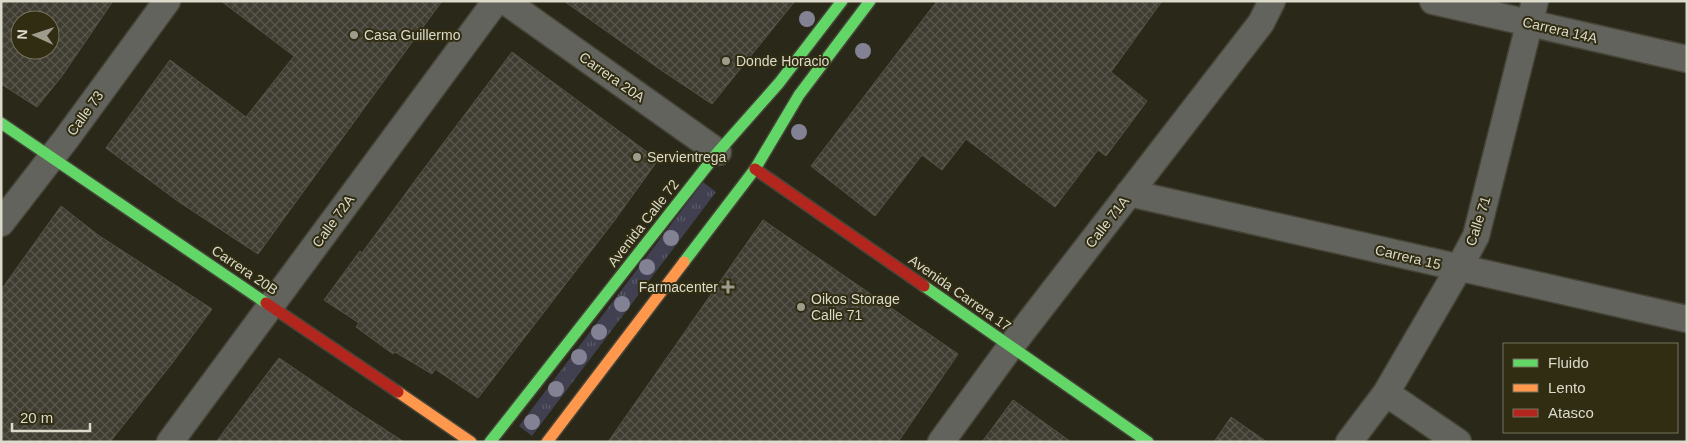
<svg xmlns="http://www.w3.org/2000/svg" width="1688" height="443" font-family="Arial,sans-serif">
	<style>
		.grass { fill: url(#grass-tufts) }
		.building { fill: url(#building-cross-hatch); stroke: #555347; fill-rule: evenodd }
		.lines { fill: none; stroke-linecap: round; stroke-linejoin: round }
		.street-casing { stroke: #454437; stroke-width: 29 }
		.fast-casing { stroke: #454437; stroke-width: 14 }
		.slow-casing { stroke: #454437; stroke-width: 14 }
		.jam-casing { stroke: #454437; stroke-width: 14 }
		.street { stroke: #63635d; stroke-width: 26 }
		.fast { stroke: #63d668; stroke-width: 11 }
		.slow { stroke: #ff974d; stroke-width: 11 }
		.jam { stroke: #b3261e; stroke-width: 11 }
		.tree { fill: #838194 }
		.poi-dot { fill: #9e9c8d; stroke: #312d12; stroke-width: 2 }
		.labels { text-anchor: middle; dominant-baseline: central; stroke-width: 4; stroke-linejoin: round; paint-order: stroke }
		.street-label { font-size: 14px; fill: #dcdacb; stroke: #312d12 }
		.poi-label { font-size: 14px; fill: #dcdacb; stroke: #312d12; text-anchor: start }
	</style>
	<defs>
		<pattern id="grass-tufts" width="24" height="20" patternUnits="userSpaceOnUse" patternTransform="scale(1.25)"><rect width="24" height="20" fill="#404051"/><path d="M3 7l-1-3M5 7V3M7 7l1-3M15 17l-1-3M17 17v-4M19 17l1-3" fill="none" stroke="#5b5b69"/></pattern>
		<pattern id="building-cross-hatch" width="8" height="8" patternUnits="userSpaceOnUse" patternTransform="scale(1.25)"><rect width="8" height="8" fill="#3f3d31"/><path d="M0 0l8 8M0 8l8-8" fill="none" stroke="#5a584e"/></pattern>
	</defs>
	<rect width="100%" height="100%" fill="#2a2819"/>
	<!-- grass -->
	<path class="grass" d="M703 182 716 192 532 436 519 426Z"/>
	<!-- building -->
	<path class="building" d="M1 1H113L62 76 37 107 1 84ZM20 20H50V50H20Z
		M221 1H442L258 254 179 202 106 148 170 60 246 117 294 56Z
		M564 1H795L712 104 661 70Z
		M937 1H1162L1111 72 1147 101 1106 156 1098 150 1055 207 966 139 942 170 922 155 875 216 811 166Z
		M512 52 658 160 614 221 478 398 435 369 432 374 395 352 393 354 356 327 359 323 324 300 360 251 362 253 417 178Z
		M61 206 98 235 212 309 173 362 110 442H1V290Z
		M763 220 958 354 898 442H608Z
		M279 358 355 410 404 442H216Z
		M1013 400 1071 442H982Z
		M1231 417 1267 442H1214Z"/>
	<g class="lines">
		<defs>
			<path id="street" d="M505 1 718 152
				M1433 1 1687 59
				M1129 193 1687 319
				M1 223 66 139 167 1
				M1386 393 1458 442
				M170 442 496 1
				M941 442 1011 346 1261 23 1272 1
				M1349 442 1386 393 1459 268 1476 236 1535 1"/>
			<path id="fast" d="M1 123 266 303
				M684 262 755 169 799 95 870 1
				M924 286 1148 442
				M490 442 718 152 779 83 842 1"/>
			<path id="slow" d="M398 392 471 442
				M547 442 684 262"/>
			<path id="jam" d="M755 169 924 286
				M266 303 398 392"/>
		</defs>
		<!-- street casing -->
		<use href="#street" class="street-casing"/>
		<!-- fast casing -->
		<use href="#fast" class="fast-casing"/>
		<!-- slow casing -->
		<use href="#slow" class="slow-casing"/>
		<!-- jam casing -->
		<use href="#jam" class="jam-casing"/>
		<!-- street -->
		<use href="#street" class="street"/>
		<!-- fast -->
		<use href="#fast" class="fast"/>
		<!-- slow -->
		<use href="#slow" class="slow"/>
		<!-- jam -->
		<use href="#jam" class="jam"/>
	</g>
	<!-- trees -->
	<g class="tree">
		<circle cx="807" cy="19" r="8"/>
		<circle cx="863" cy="51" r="8"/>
		<circle cx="799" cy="132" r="8"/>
		<circle cx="671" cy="238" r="8"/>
		<circle cx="647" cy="267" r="8"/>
		<circle cx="622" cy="304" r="8"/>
		<circle cx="599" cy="332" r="8"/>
		<circle cx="579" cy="357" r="8"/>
		<circle cx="556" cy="389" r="8"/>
		<circle cx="532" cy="422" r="8"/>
	</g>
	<!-- markers -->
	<g class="poi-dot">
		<circle cx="354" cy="35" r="5"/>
		<circle cx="726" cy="61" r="5"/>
		<circle cx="637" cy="157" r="5"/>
		<path d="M725.5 279.5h5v5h5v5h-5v5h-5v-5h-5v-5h5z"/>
		<circle cx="801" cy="307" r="5"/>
	</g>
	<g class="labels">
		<!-- street labels -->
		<g class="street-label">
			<text transform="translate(1560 30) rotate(13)">Carrera 14A</text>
			<text transform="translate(612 77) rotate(35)">Carrera 20A</text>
			<text transform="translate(85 113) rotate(-54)">Calle 73</text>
			<text transform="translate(333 221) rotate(-54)">Calle 72A</text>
			<text transform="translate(1478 221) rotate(-72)">Calle 71</text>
			<text transform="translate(1107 222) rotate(-52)">Calle 71A</text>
			<text transform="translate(643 223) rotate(-52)">Avenida Calle 72</text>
			<text transform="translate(1408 257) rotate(13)">Carrera 15</text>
			<text transform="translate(245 270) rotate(34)">Carrera 20B</text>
			<text transform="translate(960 293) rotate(35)">Avenida Carrera 17</text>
		</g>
		<!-- poi labels -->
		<g class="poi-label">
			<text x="364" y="35">Casa Guillermo</text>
			<text x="736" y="61">Donde Horacio</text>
			<text x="647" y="157">Servientrega</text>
			<text x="718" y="287" text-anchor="end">Farmacenter</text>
			<text x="811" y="299">Oikos Storage<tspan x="811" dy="16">Calle 71</tspan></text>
		</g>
	</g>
	<!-- border -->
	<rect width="1688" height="443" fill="none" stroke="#dcdacb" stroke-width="5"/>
	<!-- legend -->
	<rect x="1503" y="343" width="175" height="90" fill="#312d12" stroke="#75725c"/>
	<rect x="1513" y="359" width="25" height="8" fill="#63d668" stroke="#75725c"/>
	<text x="1548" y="368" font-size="15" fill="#dcdacb">Fluido</text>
	<rect x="1513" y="384" width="25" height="8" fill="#ff974d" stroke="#75725c"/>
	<text x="1548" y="393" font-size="15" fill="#dcdacb">Lento</text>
	<rect x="1513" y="409" width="25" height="8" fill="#b3261e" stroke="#75725c"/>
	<text x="1548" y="418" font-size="15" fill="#dcdacb">Atasco</text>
	<!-- north arrow -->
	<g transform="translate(35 35) rotate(273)"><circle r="24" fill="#312d12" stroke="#75725c"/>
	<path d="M0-4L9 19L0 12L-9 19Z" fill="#9e9c8d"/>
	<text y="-8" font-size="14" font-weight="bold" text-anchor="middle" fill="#dcdacb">N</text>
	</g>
	<!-- scale -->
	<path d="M12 423v8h78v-8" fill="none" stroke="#dcdacb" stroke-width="2.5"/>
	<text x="20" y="423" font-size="15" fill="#dcdacb" stroke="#312d12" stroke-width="4" paint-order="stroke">20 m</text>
</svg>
